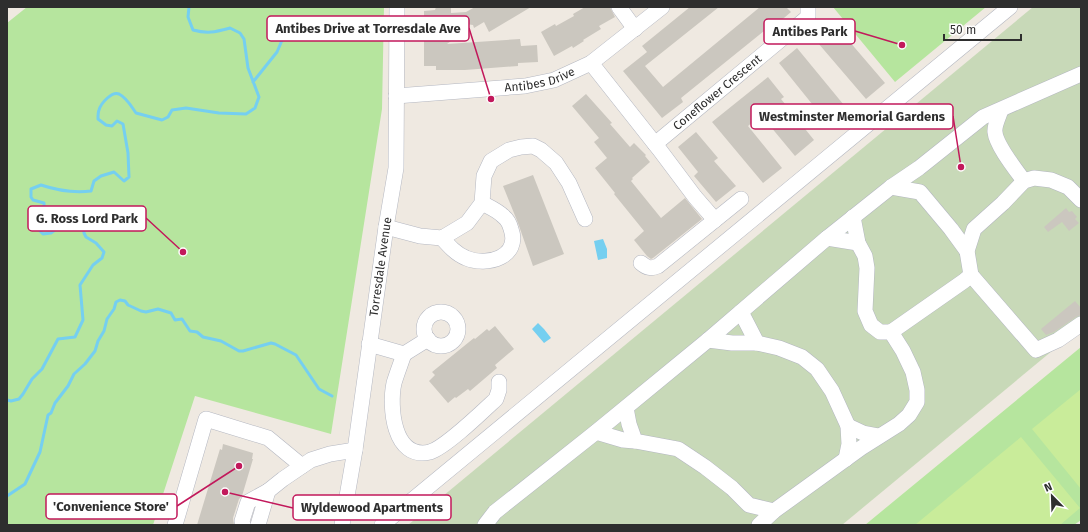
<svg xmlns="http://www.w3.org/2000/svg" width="1088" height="532" font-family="'Fira Sans',sans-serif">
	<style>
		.green { fill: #b6e59e }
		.cemetery { fill: #c8d9b8 }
		.pitch { fill: #c9ec9a }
		.water { fill: #75cff0 }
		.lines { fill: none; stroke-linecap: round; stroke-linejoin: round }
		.stream { stroke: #75cff0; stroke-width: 3 }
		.building { fill: #cbc7bf }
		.minor-casing { stroke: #b4b7c1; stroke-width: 16 }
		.minor { stroke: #fff; stroke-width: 15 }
		.labels { text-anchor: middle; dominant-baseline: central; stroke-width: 3; stroke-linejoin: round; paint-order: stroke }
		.street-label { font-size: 12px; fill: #2e2e2e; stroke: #fff }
		.leader { fill: none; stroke: #c2185b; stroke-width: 1.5 }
		.callout-dot { fill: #c2185b; stroke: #fff; stroke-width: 1.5 }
		.callout { fill: #fff; stroke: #c2185b; stroke-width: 1.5 }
		.callout-label { font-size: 13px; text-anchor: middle; font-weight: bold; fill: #2e2e2e }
	</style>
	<rect width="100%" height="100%" fill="#efe9e1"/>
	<!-- green -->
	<path class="green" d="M27 7H384L382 109 331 434 195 396 153 525H7V23Z
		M833 7H986L895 82Z
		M1081 347V520L1074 525H865Z"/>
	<!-- cemetery -->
	<path class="cemetery" d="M1033 7H1081V327L842 525H408Z"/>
	<!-- pitch -->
	<path class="pitch" d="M1081 389V489L1032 429Z
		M1021 437 1080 508 1060 525H915Z"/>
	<!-- water -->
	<path class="water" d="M603 239 607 249V258L598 260 594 241Z
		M538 323 544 329 551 338 544 343 532 329Z"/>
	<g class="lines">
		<!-- stream -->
		<path class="stream" d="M253 82 277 52 283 38
			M7 400 11 401 19 399 23 394 32 379 42 369 58 339 75 337 83 320 80 285 93 265 102 258 104 252 96 243 86 237 84 233 83 221 72 217 51 233 43 234 34 225 39 217 44 213V203L33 200 31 197V189L41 185C56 190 75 193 91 191L94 181 101 176 114 172 124 181 129 177 128 153 123 124 117 121 112 126 106 125 98 119C98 116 98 112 99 110 101 103 112 91 119 94 127 98 131 106 136 113L162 120 168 117 172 110 186 108 219 113 246 114 255 108 259 97 248 68 244 39 240 33 230 28C215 32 208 34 193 30L188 17 189 7
			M7 496 25 484 40 452 48 415 51 413 55 403 68 386 74 374 85 364 95 351 98 341 104 331 107 319 114 309 116 302 120 300 125 301 128 305 141 311 146 312 158 309 171 313 175 320 182 319 190 331 197 332 203 337 221 341 239 351H243L271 343 275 344 296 355 319 389 332 396"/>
	</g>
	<!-- building -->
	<path class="building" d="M436 7H451V13L466 12 475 7H531L489 32 484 22 474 28 473 25 451 22V41L447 44 520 39 521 46 537 45 538 62 518 63V66L465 70H436V66H424V11L435 10Z
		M585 7H610L615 17 599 26 601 29 583 40 584 41 573 48 572 46 554 56 541 32 555 24 556 26 574 16 573 14Z
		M690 7H719L645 66 663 87 760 7H786L791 12 771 29 769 27 681 98 683 102 662 118 623 71 647 52 642 46Z
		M831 20 885 83 866 99 812 36Z
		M797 48 848 110 829 125 779 63Z
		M768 77 784 97 781 99 814 140 795 156 761 115 748 126 782 168 763 183 712 122Z
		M586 94 612 123 610 124 630 147 634 143 646 155 645 156 650 162 632 178 633 179 631 181 661 218 685 198 702 219 653 258 651 259 647 256 634 240 644 231 614 194 615 193 595 168 607 158 594 142 599 138 572 106Z
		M696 132 718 158 714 161 736 186 716 202 694 176 698 172 678 147Z
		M533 175 564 254 533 266 518 223 503 186Z
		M1066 208 1069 212 1072 211 1077 217 1075 219 1079 223 1069 231 1062 222 1048 232 1044 227Z
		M1075 301 1081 308V315L1076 317 1054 332 1046 335 1041 329Z
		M495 326 514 349 495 365 497 368 470 391 468 389 456 398 455 397 448 403 429 381 435 375 432 372 474 338 475 339 487 329 489 331Z
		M223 444 253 453 252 459H253L242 496 239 499 233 518 234 525H197L220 449 222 450Z"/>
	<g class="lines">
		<defs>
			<g id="minor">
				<path d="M619 7 635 29"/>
				<path d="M591 63 659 149 695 197 715 220"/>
				<path id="s1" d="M396 96 525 86 554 80 591 63 662 7"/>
				<path d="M1001 110C999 116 994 126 995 132 996 145 1016 170 1024 181"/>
				<path id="s2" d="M655 144 808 17V7"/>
				<path d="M891 187 920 192 951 229 967 251"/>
				<path d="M386 227 420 236 442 238 467 223 482 203 484 176 491 161 509 150 521 147 533 146 541 150 556 163 569 183 585 219"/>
				<path d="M442 238C449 246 456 254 466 258 487 267 521 257 511 229 510 225 507 219 503 216 497 210 489 207 482 203"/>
				<path d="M827 238 858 243"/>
				<path d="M641 263C647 268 651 269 658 266L741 199"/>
				<path d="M971 275 1036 350 1058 340 1081 324"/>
				<path d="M741 312 757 343"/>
				<circle cx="441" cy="329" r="17"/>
				<path d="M891 332 964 281 971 275 967 251 974 229 1003 203 1024 181 1034 178 1051 180 1068 187 1081 200"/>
				<path d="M708 340 732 343H757L779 348 802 357 817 369 832 391 848 426 849 444 846 459"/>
				<path d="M369 344 404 354 428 339"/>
				<path d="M404 354C401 363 397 373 394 383 389 406 393 461 430 452 446 447 482 412 496 399L499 390V382"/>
				<path d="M626 408 629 424 635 441 678 449 705 467 732 488 749 505 774 511"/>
				<path d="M848 426 863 433 879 436"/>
				<path d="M596 432 623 440 635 441"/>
				<path d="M175 525 206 419 268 438 302 466"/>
				<path d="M243 525 242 521 248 502 268 491 283 479 311 460 330 454 355 450"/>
				<path d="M258 525 268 491"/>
				<path id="s3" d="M342 525 355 450 386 227 396 168 397 7"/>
				<path d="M382 525 1010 7"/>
				<path d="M485 525 495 512 596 432 708 340 827 238 891 187 919 168 983 117 1081 74"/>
				<path d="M759 525 774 511 861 448 899 424 909 415 917 402V390L913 372 903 351 891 332H880L871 325 865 311 867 268 865 256 858 243 853 217"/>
			</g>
		</defs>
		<!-- minor casing -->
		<use href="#minor" class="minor-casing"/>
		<!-- minor -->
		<use href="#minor" class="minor"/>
	</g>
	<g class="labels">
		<!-- street labels -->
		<g class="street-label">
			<text stroke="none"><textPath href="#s1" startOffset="145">Antibes Drive</textPath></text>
			<text stroke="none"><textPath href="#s2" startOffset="81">Coneflower Crescent</textPath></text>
			<text stroke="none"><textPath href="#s3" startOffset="261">Torresdale Avenue</textPath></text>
		</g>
	</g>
	<!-- callouts -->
	<path class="leader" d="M491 99L469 28M902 45L855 31M961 167L953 116M183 252L146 218M239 466L177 506M225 492L293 508"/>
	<g class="callout-dot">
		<circle cx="491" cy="99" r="4"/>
		<circle cx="902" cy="45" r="4"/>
		<circle cx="961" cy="167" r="4"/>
		<circle cx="183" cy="252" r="4"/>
		<circle cx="239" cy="466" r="4"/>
		<circle cx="225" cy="492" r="4"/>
	</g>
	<g class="callout">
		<rect x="267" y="16" width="202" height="25" rx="4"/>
		<rect x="764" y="19" width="91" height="25" rx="4"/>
		<rect x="751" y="104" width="202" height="25" rx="4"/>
		<rect x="28" y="206" width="118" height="25" rx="4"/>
		<rect x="46" y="494" width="131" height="25" rx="4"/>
		<rect x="293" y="495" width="158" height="25" rx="4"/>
	</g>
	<g class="callout-label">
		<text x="368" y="33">Antibes Drive at Torresdale Ave</text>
		<text x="810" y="36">Antibes Park</text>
		<text x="852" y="121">Westminster Memorial Gardens</text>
		<text x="87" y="223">G. Ross Lord Park</text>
		<text x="111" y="511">'Convenience Store'</text>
		<text x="372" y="512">Wyldewood Apartments</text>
	</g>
	<!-- border -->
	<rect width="1088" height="532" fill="none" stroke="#2e2e2e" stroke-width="16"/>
	<!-- north arrow -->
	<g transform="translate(1052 496) rotate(337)" stroke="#ffffff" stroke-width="3" paint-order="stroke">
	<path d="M0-3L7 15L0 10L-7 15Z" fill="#2e2e2e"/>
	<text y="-6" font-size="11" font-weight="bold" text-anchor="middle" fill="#2e2e2e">N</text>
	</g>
	<!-- scale -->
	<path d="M944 34v6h77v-6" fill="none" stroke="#2e2e2e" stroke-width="2"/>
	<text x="950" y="34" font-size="12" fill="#2e2e2e" stroke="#ffffff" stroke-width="3" paint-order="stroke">50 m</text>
</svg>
